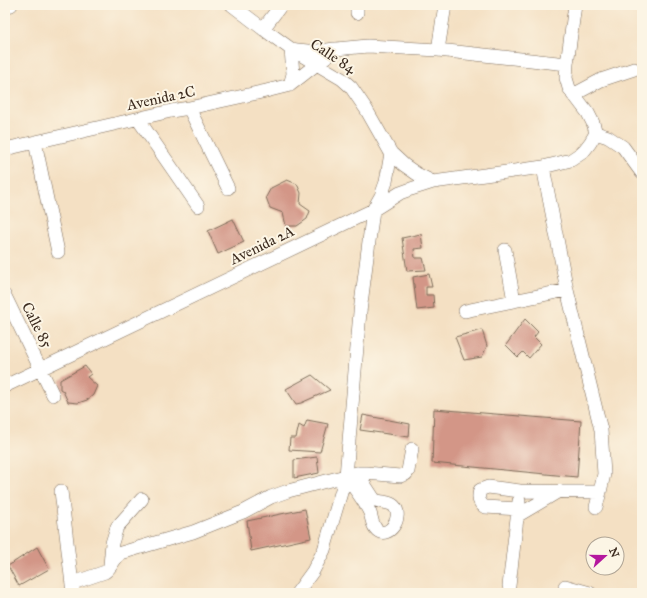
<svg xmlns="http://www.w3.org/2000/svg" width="647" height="598" font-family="'IM FELL Great Primer',serif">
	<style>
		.building { fill: #d39687 }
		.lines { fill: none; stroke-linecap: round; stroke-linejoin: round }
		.minor-casing { stroke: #7c6a58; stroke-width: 14 }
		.minor { stroke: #fff; stroke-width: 13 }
		.labels { text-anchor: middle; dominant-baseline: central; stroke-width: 4; stroke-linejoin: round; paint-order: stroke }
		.street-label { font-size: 15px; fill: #3b2a1e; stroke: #fcf5e5 }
	</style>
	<rect width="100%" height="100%" fill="#fcf5e5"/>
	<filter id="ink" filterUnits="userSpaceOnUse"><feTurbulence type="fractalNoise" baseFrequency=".025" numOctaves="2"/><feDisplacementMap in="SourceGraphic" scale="8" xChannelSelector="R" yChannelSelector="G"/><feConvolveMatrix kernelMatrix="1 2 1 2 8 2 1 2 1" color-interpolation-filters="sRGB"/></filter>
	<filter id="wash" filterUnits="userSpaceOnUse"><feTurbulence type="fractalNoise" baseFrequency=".012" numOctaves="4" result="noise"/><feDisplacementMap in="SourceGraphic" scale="16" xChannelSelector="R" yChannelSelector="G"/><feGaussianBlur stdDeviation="0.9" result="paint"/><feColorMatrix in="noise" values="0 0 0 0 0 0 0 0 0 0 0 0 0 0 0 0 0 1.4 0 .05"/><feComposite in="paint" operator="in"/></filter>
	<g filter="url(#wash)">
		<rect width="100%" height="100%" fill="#f4e0c3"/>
		<g id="blocks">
			<!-- building -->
			<path class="building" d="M287 180 297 184 301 193 300 204 310 211 307 219 297 226H286L283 213 270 208 266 197 271 188Z
				M233 219 244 242 218 254 208 231Z
				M421 234 423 248 414 249 415 258H423L426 270 407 271 402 238Z
				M429 274 432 287H426V295H433L434 308 417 310 413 277Z
				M525 319 538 332 534 337 541 344 529 358 523 352 518 357 506 345Z
				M482 330 487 346 482 357 464 360 455 337Z
				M85 366 91 374 87 377 97 386 93 395 87 400 78 403 68 402 63 391 60 389V380Z
				M312 375 330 390 301 403 296 404 286 389Z
				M434 409 581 421 577 477 432 463Z
				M363 415 410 424 409 437 360 430Z
				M307 420 328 424 320 452 289 450 290 438H296L299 425 304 428Z
				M317 457 319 473 294 478V460Z
				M305 509 311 538 251 551 247 521Z
				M37 547 49 569 19 586 8 566Z"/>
		</g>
	</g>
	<g filter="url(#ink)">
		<use href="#blocks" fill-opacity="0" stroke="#7c6a58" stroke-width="1"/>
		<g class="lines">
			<defs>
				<path id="minor" d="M232 5 262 28 291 49 342 79 351 87 366 109 391 153 404 165 417 174 433 182
					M357 5V13
					M575 5 567 64 566 78 569 88 588 113 593 123 596 133
					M5 7 11 5
					M263 29 281 5
					M438 50 445 5
					M290 85 293 74 291 49C308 52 316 52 334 49
					M573 95 601 80 634 69
					M189 108 228 188
					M138 119 198 206
					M596 133 608 137 623 147 642 173
					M35 142 58 252
					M5 149 171 111 189 108 266 91 290 85 336 49 368 46 438 50 567 64
					M505 250 514 301
					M5 296 53 395
					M465 311 567 290
					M5 386 373 210 400 193 411 189 433 182 543 167 571 160 583 152 590 143 596 133
					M346 476C353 487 365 501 370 513 372 518 372 526 377 530 389 540 404 516 394 506 389 501 379 503 374 499L357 473
					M61 491 73 593
					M596 507 600 492
					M518 509 485 507C478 503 478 497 480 490L488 487 520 491 600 492 604 474 601 430 567 290 543 167
					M517 516 559 491
					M110 565 112 543 117 527 142 499
					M73 583 105 572C112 567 114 558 121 553L148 545 193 532 243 512 271 497 288 491 357 473H366L400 476 406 474 408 471 412 449
					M509 586 519 501
					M565 586 590 593
					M297 593 313 571 324 550 346 476 360 312 373 210 381 196 386 182 391 153"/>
			</defs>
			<!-- minor casing -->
			<use href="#minor" class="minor-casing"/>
			<!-- minor -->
			<use href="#minor" class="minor"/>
		</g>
	</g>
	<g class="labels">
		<!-- street labels -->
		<g class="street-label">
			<text transform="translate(333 56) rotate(33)">Calle 84</text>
			<text transform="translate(161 98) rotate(-12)">Avenida 2C</text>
			<text transform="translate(262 245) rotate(-26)">Avenida 2A</text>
			<text transform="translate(37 325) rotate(63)">Calle 85</text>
		</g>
	</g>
	<!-- margin -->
	<rect width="647" height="598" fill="none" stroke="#fcf5e5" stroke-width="20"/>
	<!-- north arrow -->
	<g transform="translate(605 556) rotate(69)"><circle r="19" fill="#fcf5e5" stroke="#afa495"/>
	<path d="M0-3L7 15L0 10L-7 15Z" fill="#b5179e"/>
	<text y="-6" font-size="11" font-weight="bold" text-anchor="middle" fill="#3b2a1e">N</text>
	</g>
</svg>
